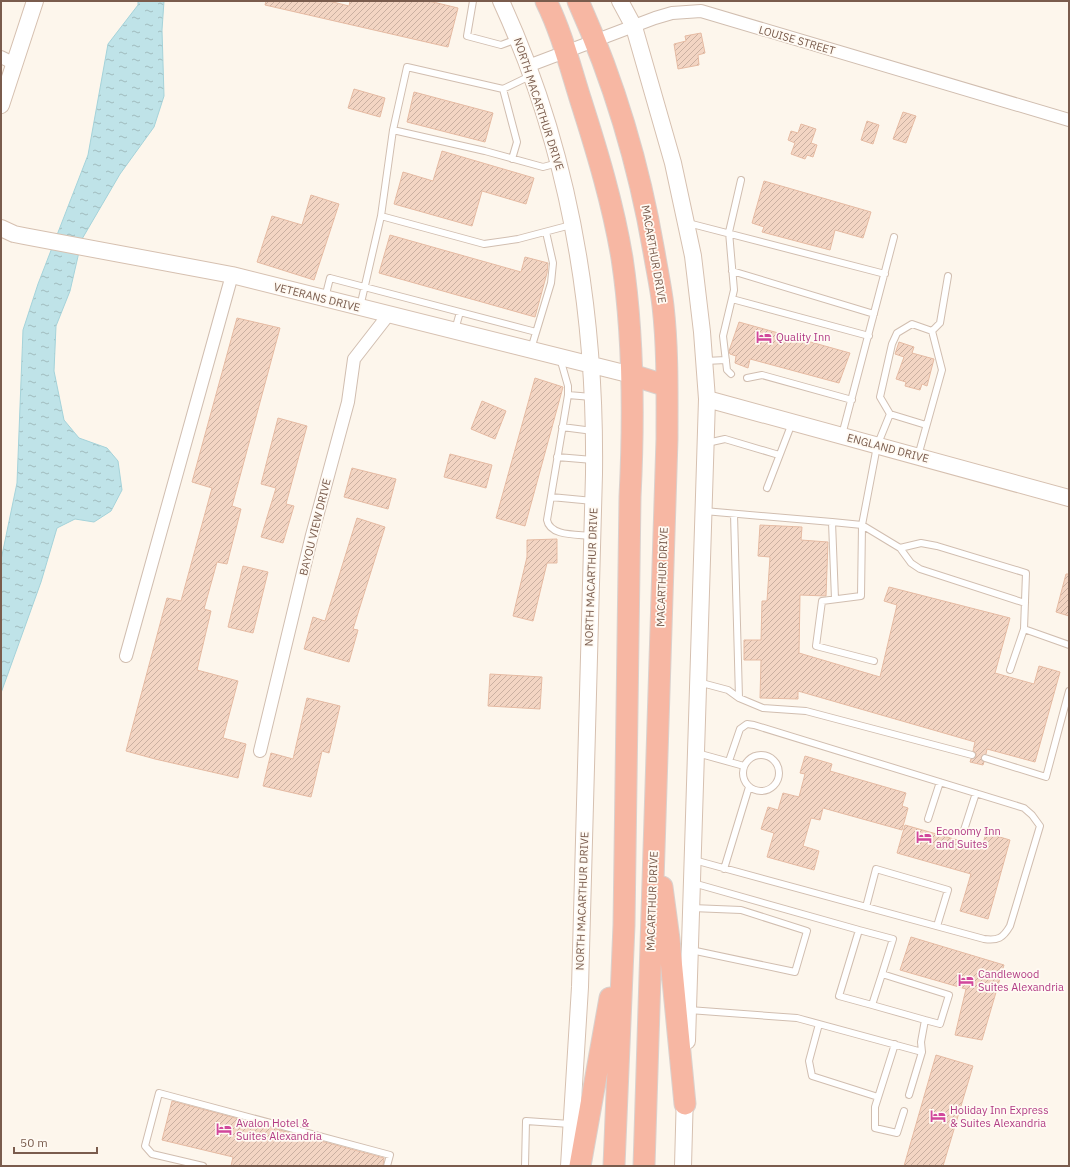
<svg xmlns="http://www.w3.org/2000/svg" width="1070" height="1167" font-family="'IBM Plex Sans',sans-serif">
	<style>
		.water { fill: url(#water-ripples); stroke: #a5d3da }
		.building { fill: url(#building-hatch); stroke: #e6bba3 }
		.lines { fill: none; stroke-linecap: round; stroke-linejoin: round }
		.lane-casing { stroke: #d1beb0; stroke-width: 8 }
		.street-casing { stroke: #d1beb0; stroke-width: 14 }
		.secondary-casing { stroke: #d6c0b0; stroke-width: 18 }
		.highway-casing { stroke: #dad1cd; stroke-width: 23 }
		.lane { stroke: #fff; stroke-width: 6 }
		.street { stroke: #fff; stroke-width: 12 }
		.secondary { stroke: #fff; stroke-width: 16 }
		.highway { stroke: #f7b7a3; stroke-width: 21 }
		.labels { text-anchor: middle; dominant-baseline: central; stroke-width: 3.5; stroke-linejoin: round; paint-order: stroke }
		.street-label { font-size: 11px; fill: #7a5c4d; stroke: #fffaf3 }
		.hotel-label { font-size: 11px; fill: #b23c85; stroke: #fffaf3; text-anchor: start }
	</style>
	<defs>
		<pattern id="water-ripples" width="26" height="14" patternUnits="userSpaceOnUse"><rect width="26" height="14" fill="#bfe3e8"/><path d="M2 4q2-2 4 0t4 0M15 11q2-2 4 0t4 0" fill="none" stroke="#a0bbbe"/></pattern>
		<pattern id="building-hatch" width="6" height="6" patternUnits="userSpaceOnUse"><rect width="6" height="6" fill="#f3d5c3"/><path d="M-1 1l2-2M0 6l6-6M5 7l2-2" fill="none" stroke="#cab0a1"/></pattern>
	</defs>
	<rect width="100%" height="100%" fill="#fdf6ec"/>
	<!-- water -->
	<path class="water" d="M138 1H164L162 30 164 96 154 127 120 174 82 239 70 291 56 326 54 371 64 420 79 438 107 448 118 461 122 490 111 511 94 522 75 519 57 528 41 582 1 693V560L17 483 23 330 38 284 88 155 108 44 138 5Z"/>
	<!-- building -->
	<path class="building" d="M266 1H329L349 6 350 1H429L458 8 448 47 265 5Z
		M701 33 705 53 698 55 699 65 678 69 674 44 686 41 685 36Z
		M354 89 385 98 380 117 348 108Z
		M414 92 493 113 485 142 407 122Z
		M903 112 916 116 906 143 893 139Z
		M867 121 879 125 873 144 861 140Z
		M801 124 816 129 811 143 817 145 813 157 807 155 805 159 791 154 795 143 788 140 791 131 798 133Z
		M442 151 534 178 526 204 482 191 472 226 394 204 403 172 433 181Z
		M764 181 871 212 863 238 835 230 830 250 762 232 764 227 752 223Z
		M311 195 339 204 314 280 257 262 272 216 302 225Z
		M390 235 521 272 525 257 548 263 547 273 535 317 379 273Z
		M237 318 280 328 232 506 241 509 227 564 217 562 204 609 211 611 197 670 238 681 223 738 246 744 238 778 155 759 126 751 167 598 181 601 212 488 192 482Z
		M739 322 850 353 839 383 750 359 748 368 735 363 736 356 730 354 729 351Z
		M899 342 914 347 912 353 934 359 927 386 922 384 920 390 905 386 906 382 896 379 904 357 895 354Z
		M535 378 563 387 525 526 496 518Z
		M482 401 506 411 495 439 471 429Z
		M278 418 307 426 286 504 294 506 283 543 261 537 276 488 261 484Z
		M450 454 492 465 486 488 444 477Z
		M352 468 396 479 388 509 344 497Z
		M357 518 385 527 353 629 358 630 349 662 304 649 313 617 325 621Z
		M760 525 802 527 801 540 828 542 826 596 800 595 799 653 880 677 897 605 884 601 889 587 1010 618 995 673 1034 684 1039 666 1060 672 1035 762 987 749 986 754 981 757 984 762 983 765 970 762 971 759 976 757V753L973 751 975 742 798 691V699L760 698 761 660H744V640H761L762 601H767L770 557 758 556Z
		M557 539V563H547L533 621 513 616 527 557V540Z
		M243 566 268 572 253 633 228 627Z
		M1066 574H1069V616L1056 612Z
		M490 674 542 677 540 709 488 706Z
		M307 698 340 706 329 753 322 751 311 797 263 786 271 753 293 759Z
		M805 756 832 764 830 771 906 793 902 806 908 808 902 830 823 808 820 820 811 818 803 846 819 851 814 870 767 857 774 833 761 829 768 807 778 810 783 793 799 797 805 774 800 773Z
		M905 825 982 847 986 833 1010 840 988 919 960 911 971 874 897 853Z
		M911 937 1004 965 982 1040 955 1035 966 989 900 970Z
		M936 1055 973 1066 943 1166H904Z
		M172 1101 384 1158 383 1166H231L233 1157 162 1140Z"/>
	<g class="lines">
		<defs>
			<path id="lane" d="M473 1 467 36 501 45 517 39
				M503 89 517 142 512 159
				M393 130 485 151 543 167 558 163
				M381 216 484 244 518 239 571 225
				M688 223 885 274
				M732 271 874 314
				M325 298 330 278 536 332
				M732 299 869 336
				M360 307 381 216 393 130 407 67 503 89 530 76
				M455 330 460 312
				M932 331 940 323 948 276
				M531 349 551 283 553 263 546 232
				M560 358 568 386V395L547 520C550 537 579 534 592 536
				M705 361 726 360
				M731 374 727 370 723 336 734 290 729 232 741 180
				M747 378 762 375 852 400
				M568 395 592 397
				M890 414 880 397 892 344 897 333 912 324 932 331 942 370 918 456
				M562 427 593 431
				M842 435 894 237
				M707 443 725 439 779 455
				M557 457 593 460
				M767 488 792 423
				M551 497 593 501
				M704 511 832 522
				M734 514 739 698 763 708 806 711 972 755
				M900 548 911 563 920 569 1025 603
				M835 599 832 522 862 525 900 548 921 543 937 546 1026 573 1024 629 1069 645
				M874 661 816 646 822 601 861 596 862 525 877 446 890 414 926 425
				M1010 670 1024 629
				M698 682 728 690 739 698
				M697 753 744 766
				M743 773a18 18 0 1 1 36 0a18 18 0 1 1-36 0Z
				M985 758 1046 777 1069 691
				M928 819 940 782
				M964 830 976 793
				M694 860 984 939C998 941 1003 938 1010 926L1040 826 1032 815 1024 808 754 725 747 724 740 729 729 761
				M724 869 749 787
				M693 883 859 930
				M866 907 876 869 948 890 937 926
				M691 950 795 972 807 931 741 910 692 908
				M872 1005 839 996 859 930 893 939 882 974
				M689 1010 797 1018 922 1052 909 1095
				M819 1024 809 1061 812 1076 878 1097
				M895 1044 875 1107V1128L897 1133 904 1111
				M922 1052 921 1042 925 1020 940 1024 949 995 882 974 872 1005 925 1020
				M203 1166 152 1154 145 1146 159 1093 390 1155 387 1166
				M525 1166 526 1121 570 1124"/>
			<path id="street" d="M1 57 15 64
				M528 66 655 18 672 13 701 11 1069 120
				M126 656 232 275
				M260 751 312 535 348 402 354 359 389 314"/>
			<path id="secondary" d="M501 1C570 151 596 310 594 474L580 987 569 1166
				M620 1 634 27 673 163 693 256 702 332 707 399 687 1041
				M1 105 35 1
				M1 228 14 234 24 236 232 275 632 375
				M707 399 1069 498
				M683 1166 685 1092"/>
			<path id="highway" d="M546 1C561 31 570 66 580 98 597 151 613 204 622 258 634 337 634 417 630 497L624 925 614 1166
				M578 1C614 81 639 165 654 252 657 270 661 288 663 306 668 350 667 395 667 439L644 1166
				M632 375 667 386
				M662 887 669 939 685 1104
				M580 1166 610 998"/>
		</defs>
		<!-- lane casing -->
		<use href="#lane" class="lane-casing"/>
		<!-- street casing -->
		<use href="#street" class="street-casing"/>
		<!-- secondary casing -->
		<use href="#secondary" class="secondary-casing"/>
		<!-- highway casing -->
		<use href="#highway" class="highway-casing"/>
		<!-- lane -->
		<use href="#lane" class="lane"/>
		<!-- street -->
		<use href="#street" class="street"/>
		<!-- secondary -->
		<use href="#secondary" class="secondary"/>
		<!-- highway -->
		<use href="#highway" class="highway"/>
	</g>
	<!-- icons -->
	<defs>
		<symbol id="hotel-bare" viewBox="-9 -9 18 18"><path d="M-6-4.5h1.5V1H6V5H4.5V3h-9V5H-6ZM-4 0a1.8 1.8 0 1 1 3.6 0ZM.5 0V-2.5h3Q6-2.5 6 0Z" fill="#d1479c" stroke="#fffaf3" stroke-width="2.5" paint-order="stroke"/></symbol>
	</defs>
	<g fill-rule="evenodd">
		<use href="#hotel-bare" x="753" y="326" width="22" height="22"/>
		<use href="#hotel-bare" x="913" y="826" width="22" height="22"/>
		<use href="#hotel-bare" x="955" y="969" width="22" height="22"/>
		<use href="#hotel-bare" x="927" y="1105" width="22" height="22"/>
		<use href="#hotel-bare" x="213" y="1118" width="22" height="22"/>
	</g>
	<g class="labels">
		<!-- street labels -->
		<g class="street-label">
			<text transform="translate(797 40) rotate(16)">LOUISE STREET</text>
			<text transform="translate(539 104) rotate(72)">NORTH MACARTHUR DRIVE</text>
			<text transform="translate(654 254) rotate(80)">MACARTHUR DRIVE</text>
			<text transform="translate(317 297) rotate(14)">VETERANS DRIVE</text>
			<text transform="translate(888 448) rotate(15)">ENGLAND DRIVE</text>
			<text transform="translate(315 527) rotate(-76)">BAYOU VIEW DRIVE</text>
			<text transform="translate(591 577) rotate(-88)">NORTH MACARTHUR DRIVE</text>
			<text transform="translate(662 577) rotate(-88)">MACARTHUR DRIVE</text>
			<text transform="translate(582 901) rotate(-88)">NORTH MACARTHUR DRIVE</text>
			<text transform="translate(652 901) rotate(-88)">MACARTHUR DRIVE</text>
		</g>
		<!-- hotel labels -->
		<g class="hotel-label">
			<text x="776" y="337">Quality Inn</text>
			<text x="936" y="831">Economy Inn<tspan x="936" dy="13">and Suites</tspan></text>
			<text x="978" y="974">Candlewood<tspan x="978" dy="13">Suites Alexandria</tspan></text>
			<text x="950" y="1110">Holiday Inn Express<tspan x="950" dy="13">&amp; Suites Alexandria</tspan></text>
			<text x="236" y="1123">Avalon Hotel &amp;<tspan x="236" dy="13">Suites Alexandria</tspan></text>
		</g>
	</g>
	<!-- border -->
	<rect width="1070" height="1167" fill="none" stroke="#7a5c4d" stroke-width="4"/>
	<!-- scale -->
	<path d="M14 1147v6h83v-6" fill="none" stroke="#7a5c4d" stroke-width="2"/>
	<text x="20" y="1147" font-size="12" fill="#7a5c4d" stroke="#fffaf3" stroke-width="3" paint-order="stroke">50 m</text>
</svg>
